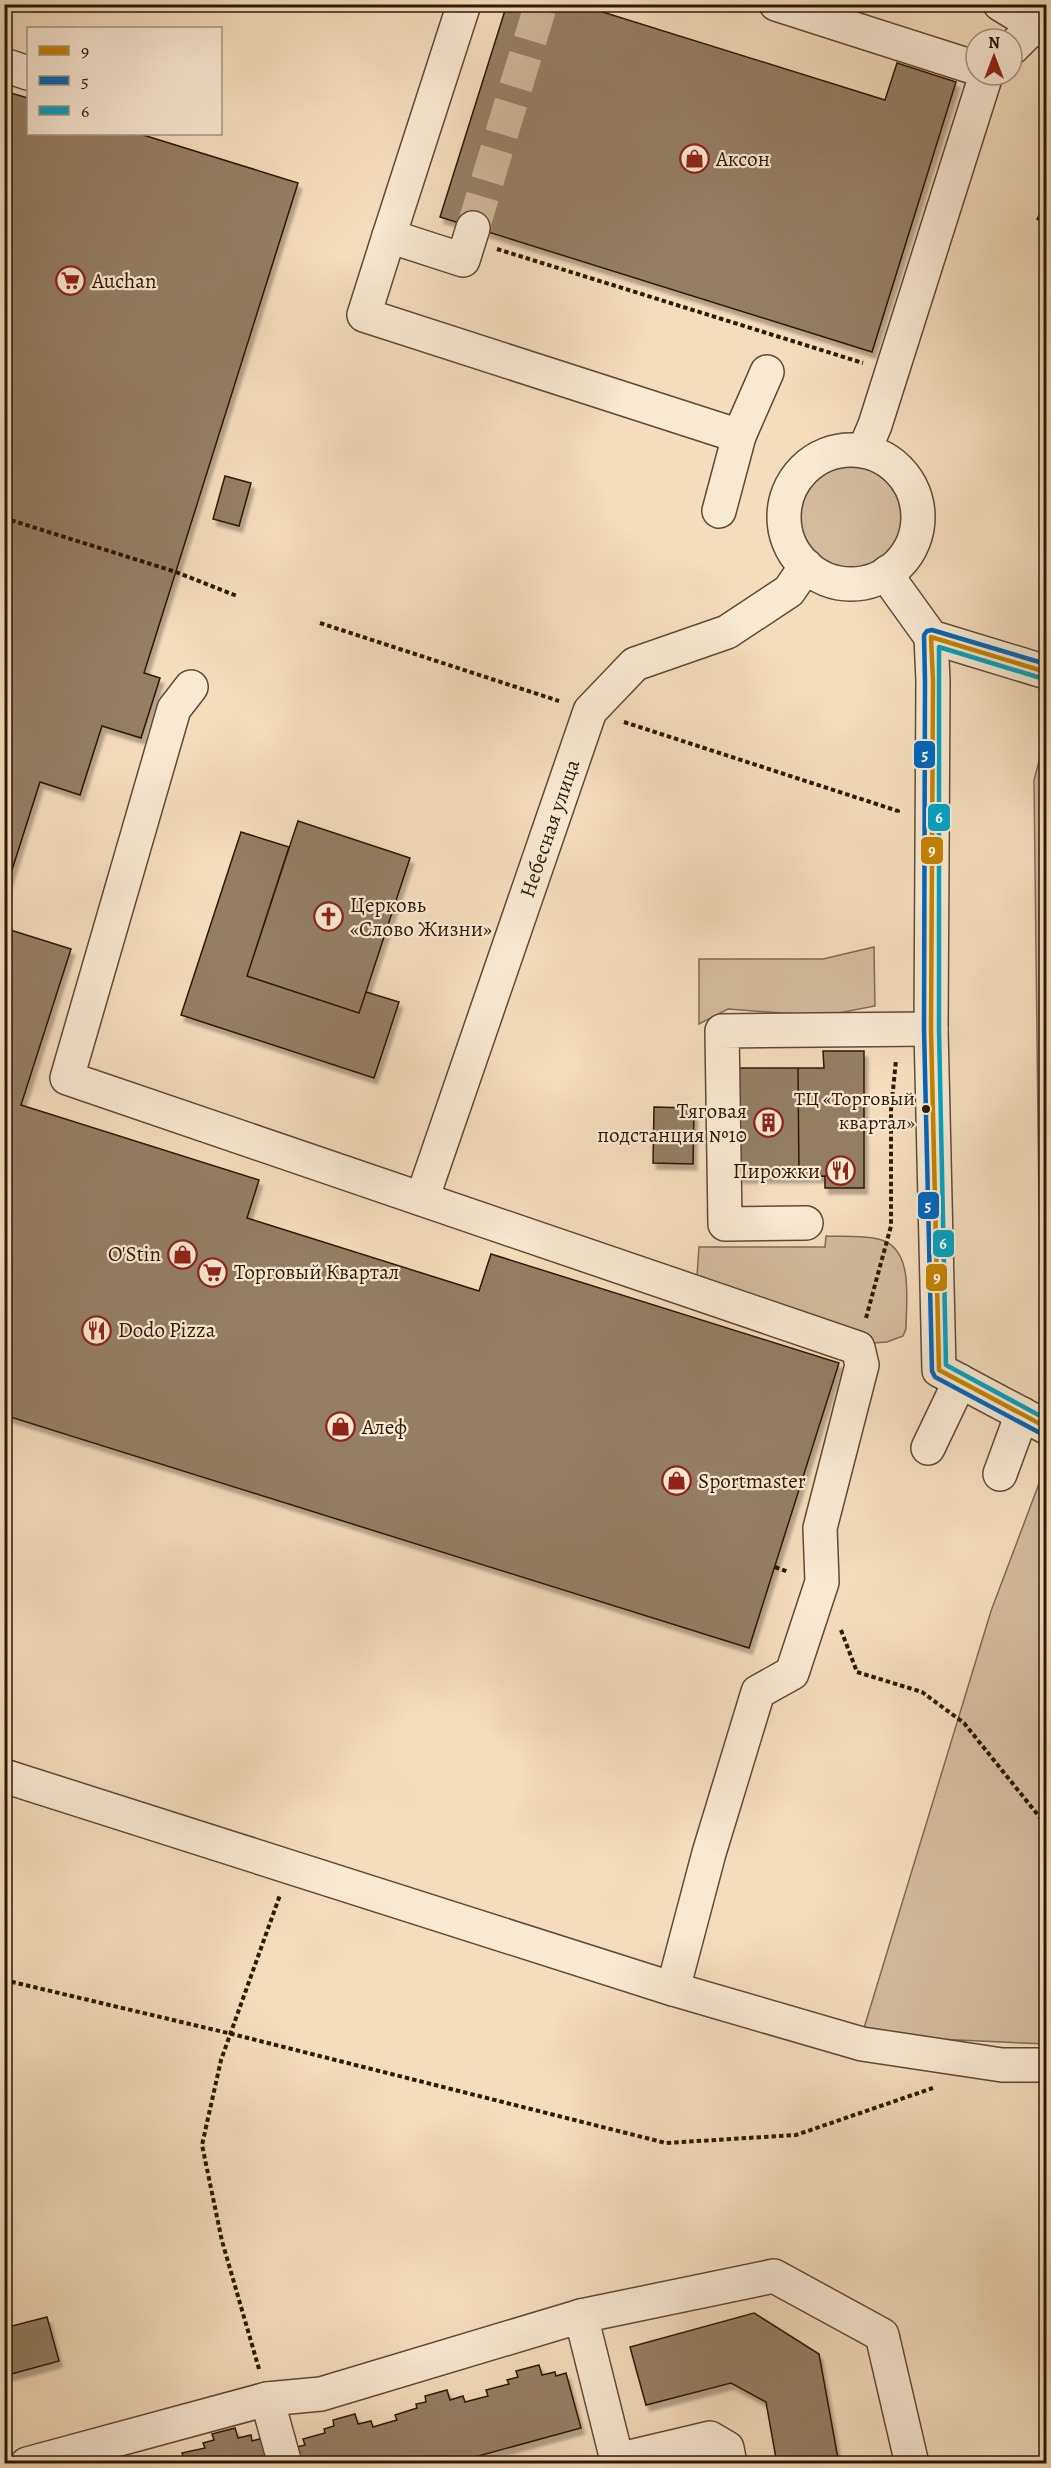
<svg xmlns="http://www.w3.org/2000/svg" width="1051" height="2468" font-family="Alegreya,serif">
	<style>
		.green { fill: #d2bc9c; stroke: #806a50; stroke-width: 1.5 }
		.building { fill: #947f63; stroke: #2d1904; stroke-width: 1.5; filter: url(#shadow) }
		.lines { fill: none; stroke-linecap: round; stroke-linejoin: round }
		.minor-tunnel { stroke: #ccb696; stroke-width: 33; stroke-dasharray: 33 16; stroke-linecap: butt }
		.minor-casing { stroke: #5f4a32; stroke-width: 36 }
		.path { stroke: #2d1904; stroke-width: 4; stroke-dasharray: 4.5 3; stroke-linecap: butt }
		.minor { stroke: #f8e9d3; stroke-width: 33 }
		.bus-1-casing { stroke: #f8e9d3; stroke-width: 9 }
		.bus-2-casing { stroke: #f8e9d3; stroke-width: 9 }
		.bus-3-casing { stroke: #f8e9d3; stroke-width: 9 }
		.bus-1 { stroke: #c48301; stroke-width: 4.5 }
		.bus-2 { stroke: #0065bd; stroke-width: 4.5 }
		.bus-3 { stroke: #02a2c4; stroke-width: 4.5 }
		.bus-dot { fill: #2d1904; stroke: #f8e9d3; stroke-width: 2 }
		.labels { text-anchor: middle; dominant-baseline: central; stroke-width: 4.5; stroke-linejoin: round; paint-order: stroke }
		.bus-label { font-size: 20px; fill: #2d1904; stroke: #f8e9d3; text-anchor: end }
		.poi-label { font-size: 21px; fill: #2d1904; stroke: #f8e9d3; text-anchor: start }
		.street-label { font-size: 21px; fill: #2d1904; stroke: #f8e9d3 }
		.line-badge { stroke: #f8e9d3; stroke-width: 2 }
		.badge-label { font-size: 16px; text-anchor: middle; font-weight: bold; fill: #fff }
	</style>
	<defs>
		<filter id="shadow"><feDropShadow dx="3.5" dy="6" stdDeviation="1.5" flood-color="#0004"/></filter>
	</defs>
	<rect width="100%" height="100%" fill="#f4ddbb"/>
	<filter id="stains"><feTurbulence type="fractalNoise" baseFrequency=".00333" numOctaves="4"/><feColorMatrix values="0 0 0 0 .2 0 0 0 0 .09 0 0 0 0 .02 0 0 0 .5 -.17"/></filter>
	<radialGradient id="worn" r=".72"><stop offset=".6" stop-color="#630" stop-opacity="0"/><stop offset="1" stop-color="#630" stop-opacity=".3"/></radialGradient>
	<!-- green -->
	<path class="green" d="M800 517a52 52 0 1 1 104 0a52 52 0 1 1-104 0Z
		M1046 735V1393L1041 1382 1034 780Z
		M874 947 875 1006 823 1016 728 1009 699 1024V959H823Z
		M826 1236C842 1237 861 1235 878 1239 915 1247 906 1301 906 1329L903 1336 887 1342 873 1343 697 1276 699 1247H825Z
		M1046 1465V2044L915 2038 864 2028 991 1611Z"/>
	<!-- building -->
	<path class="building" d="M507 4H577L885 100 897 63 956 82 872 352 440 217Z
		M4 91 28 98V134H140L298 183 144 673 160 678 141 738 102 726 80 795 40 782 4 895Z
		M1046 204V225L1037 219Z
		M225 476 251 483 239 526 213 519Z
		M298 821 410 858 359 1013 247 976Z
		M241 832 289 847 247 976 359 1013 366 992 399 1002 374 1078 181 1015Z
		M4 928 71 949 21 1105 259 1180 247 1218 479 1291 491 1254 839 1363 749 1648 4 1415Z
		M823 1051H864V1188H825V1176L799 1177 798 1068H824Z
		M737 1068H798L799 1177H739Z
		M654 1107 694 1108 693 1164 653 1163Z
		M754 2313 819 2354 839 2464H777L766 2402 731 2383 646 2405 630 2347Z
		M47 2317 59 2361 4 2376V2328Z
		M539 2365 542 2375 555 2372 556 2376 566 2373 581 2428 449 2464H297L293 2448 305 2445 303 2439 325 2433 324 2429 334 2426 333 2420 355 2414 358 2424 371 2421 373 2427 383 2424 397 2420 395 2415 417 2408 416 2404 426 2402 425 2396 447 2390 450 2400 463 2396 465 2402 488 2396 486 2390 509 2384 507 2380 518 2377 516 2371Z
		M235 2428 238 2438 251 2435 252 2441 263 2438 270 2464H168L184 2459 182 2453 205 2448 203 2443 214 2440 212 2434Z"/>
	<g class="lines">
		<!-- minor-tunnel -->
		<path class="minor-tunnel" d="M473 228 541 4"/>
		<defs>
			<g id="minor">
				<path d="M464 4 389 236 463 260 473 228"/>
				<path d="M776 4 976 68"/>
				<path d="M1000 4 1046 32"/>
				<path d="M1012 48 1034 26"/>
				<path d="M4 65 28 73"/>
				<path d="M389 236 364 315 739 436 767 372"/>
				<circle cx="851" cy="517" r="67"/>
				<path d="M864 451 875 425 986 75"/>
				<path d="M719 511 739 436"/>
				<path d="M888 572 895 587 931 637 1046 672"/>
				<path d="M931 637 933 681 931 1029 939 1370 1046 1427"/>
				<path d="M191 687 174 709 67 1078 858 1348 862 1365 820 1528 822 1582 792 1673 758 1692 709 1853 673 1989"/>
				<path id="s1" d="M422 1199 590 711 635 664 727 632 789 591 806 566"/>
				<path d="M806 1223 725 1224 722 1031 931 1029"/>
				<path d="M928 1448 960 1381"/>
				<path d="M1000 1474 1022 1414"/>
				<path d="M4 1776 673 1989 862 2044 1002 2065H1046"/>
				<path d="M581 2316 774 2276 882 2335 912 2464"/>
				<path d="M267 2399 285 2464"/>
				<path d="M27 2464 267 2399 321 2394 581 2316 617 2460 710 2438 727 2448 730 2464"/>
			</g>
		</defs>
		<!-- minor casing -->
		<use href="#minor" class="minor-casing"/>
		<!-- path -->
		<path class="path" d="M497 249 863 363
			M4 518 176 572 237 596
			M320 623 559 701
			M624 722 898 811V815
			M866 1318 891 1226V1110L896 1060
			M775 1567 789 1572
			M841 1630 857 1672 922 1692 964 1723 1046 1825
			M4 1980 232 2034 666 2143 796 2135 933 2088
			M259 2369 222 2241 202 2145 221 2060 280 1895"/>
		<!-- minor -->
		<use href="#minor" class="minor"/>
		<defs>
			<path id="bus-1" d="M931 637 933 681 931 1029 939 1370 1046 1427
				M931 637 1046 672"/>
			<path id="bus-2" d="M1042 1434 935 1377 932 1371 924 1029 925 681 924 635 927 631 932 630 1046 664"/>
			<path id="bus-3" d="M1044 679 939 647V1029L946 1365 1046 1419"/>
		</defs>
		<!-- bus-1 casing -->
		<use href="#bus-1" class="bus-1-casing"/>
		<!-- bus-2 casing -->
		<use href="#bus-2" class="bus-2-casing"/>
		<!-- bus-3 casing -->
		<use href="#bus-3" class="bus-3-casing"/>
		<!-- bus-1 -->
		<use href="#bus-1" class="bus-1"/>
		<!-- bus-2 -->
		<use href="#bus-2" class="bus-2"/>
		<!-- bus-3 -->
		<use href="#bus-3" class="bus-3"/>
	</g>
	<!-- icons -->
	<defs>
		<symbol id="shop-ring" viewBox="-11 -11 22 22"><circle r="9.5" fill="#f8e9d3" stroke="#8f2418" stroke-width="1.5"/><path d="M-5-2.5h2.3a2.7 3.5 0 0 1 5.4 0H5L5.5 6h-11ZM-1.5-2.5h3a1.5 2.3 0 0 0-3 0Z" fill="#8f2418"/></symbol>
		<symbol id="supermarket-ring" viewBox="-11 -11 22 22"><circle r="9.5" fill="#f8e9d3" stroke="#8f2418" stroke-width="1.5"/><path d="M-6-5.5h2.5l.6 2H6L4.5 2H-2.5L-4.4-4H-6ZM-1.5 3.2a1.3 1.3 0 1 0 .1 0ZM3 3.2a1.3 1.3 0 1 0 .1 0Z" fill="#8f2418"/></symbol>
		<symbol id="church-ring" viewBox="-11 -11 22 22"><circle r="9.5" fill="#f8e9d3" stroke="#8f2418" stroke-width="1.5"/><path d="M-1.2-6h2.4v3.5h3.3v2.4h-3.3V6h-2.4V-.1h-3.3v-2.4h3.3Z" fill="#8f2418"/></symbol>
		<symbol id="building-ring" viewBox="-11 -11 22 22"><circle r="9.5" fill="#f8e9d3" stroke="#8f2418" stroke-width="1.5"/><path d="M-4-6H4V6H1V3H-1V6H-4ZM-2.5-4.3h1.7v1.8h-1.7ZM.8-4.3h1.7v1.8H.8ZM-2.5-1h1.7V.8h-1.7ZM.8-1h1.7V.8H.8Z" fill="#8f2418"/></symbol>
		<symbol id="restaurant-ring" viewBox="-11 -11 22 22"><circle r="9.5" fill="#f8e9d3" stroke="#8f2418" stroke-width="1.5"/><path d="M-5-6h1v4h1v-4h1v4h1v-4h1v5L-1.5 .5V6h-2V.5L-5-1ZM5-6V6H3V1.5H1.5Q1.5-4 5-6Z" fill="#8f2418"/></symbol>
	</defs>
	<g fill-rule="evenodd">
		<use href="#shop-ring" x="678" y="142" width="33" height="33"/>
		<use href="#supermarket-ring" x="54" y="264" width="33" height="33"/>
		<use href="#church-ring" x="312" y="900" width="33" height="33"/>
		<use href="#building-ring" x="752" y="1106" width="33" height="33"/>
		<use href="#restaurant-ring" x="824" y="1154" width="33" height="33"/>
		<use href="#shop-ring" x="166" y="1238" width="33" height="33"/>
		<use href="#supermarket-ring" x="196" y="1256" width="33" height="33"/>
		<use href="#restaurant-ring" x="80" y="1314" width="33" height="33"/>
		<use href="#shop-ring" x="324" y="1410" width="33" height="33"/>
		<use href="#shop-ring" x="660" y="1464" width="33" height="33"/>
	</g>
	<!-- markers -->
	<circle class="bus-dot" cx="926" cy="1109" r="5"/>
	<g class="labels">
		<!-- bus labels -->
		<g class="bus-label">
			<text x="915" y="1098">ТЦ «Торговый<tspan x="915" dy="24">квартал»</tspan></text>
		</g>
		<!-- poi labels -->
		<g class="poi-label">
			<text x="716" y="159">Аксон</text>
			<text x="92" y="281">Auchan</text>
			<text x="350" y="905">Церковь<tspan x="350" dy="24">«Слово Жизни»</tspan></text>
			<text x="747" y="1111" text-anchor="end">Тяговая<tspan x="747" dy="24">подстанция №10</tspan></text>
			<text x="820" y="1171" text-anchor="end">Пирожки</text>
			<text x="161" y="1254" text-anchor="end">O'Stin</text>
			<text x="234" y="1272">Торговый Квартал</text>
			<text x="118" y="1330">Dodo Pizza</text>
			<text x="362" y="1427">Алеф</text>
			<text x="698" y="1481">Sportmaster</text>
		</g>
		<!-- street labels -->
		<g class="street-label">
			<text stroke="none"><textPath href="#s1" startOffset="392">Небесная улица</textPath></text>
		</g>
	</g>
	<g class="line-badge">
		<rect x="913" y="740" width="23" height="29" rx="6" fill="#0065bd"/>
		<rect x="927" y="803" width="24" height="29" rx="6" fill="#02a2c4"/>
		<rect x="920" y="836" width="24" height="29" rx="6" fill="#c48301"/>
		<rect x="917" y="1191" width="23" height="29" rx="6" fill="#0065bd"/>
		<rect x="932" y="1229" width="23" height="29" rx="6" fill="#02a2c4"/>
		<rect x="925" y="1263" width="23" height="29" rx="6" fill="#c48301"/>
	</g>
	<g class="badge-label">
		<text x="925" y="760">5</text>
		<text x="939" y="823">6</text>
		<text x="932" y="856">9</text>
		<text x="928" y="1211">5</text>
		<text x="943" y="1249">6</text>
		<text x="937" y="1283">9</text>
	</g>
	<!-- margin -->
	<rect width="1051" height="2468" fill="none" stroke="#f4ddbb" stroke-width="24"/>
	<rect x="6" y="6" width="1039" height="2456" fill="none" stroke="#2d1904" stroke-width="3"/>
	<rect x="12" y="12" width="1027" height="2444" fill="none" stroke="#2d1904" stroke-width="1.5"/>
	<!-- legend -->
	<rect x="27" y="27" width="195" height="108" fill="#f8e9d3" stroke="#a79680" stroke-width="1.5"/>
	<rect x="39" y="46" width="30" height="9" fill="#c48301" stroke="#a79680" stroke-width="1.5"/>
	<text x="81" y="57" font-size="18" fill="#2d1904">9</text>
	<rect x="39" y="76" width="30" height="9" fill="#0065bd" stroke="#a79680" stroke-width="1.5"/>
	<text x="81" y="87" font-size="18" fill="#2d1904">5</text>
	<rect x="39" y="106" width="30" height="9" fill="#02a2c4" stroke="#a79680" stroke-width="1.5"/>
	<text x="81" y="117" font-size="18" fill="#2d1904">6</text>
	<!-- north arrow -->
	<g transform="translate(994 57)"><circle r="28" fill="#f8e9d3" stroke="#a79680" stroke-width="1.5"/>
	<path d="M0-4.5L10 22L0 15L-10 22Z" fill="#8f2418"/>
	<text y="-9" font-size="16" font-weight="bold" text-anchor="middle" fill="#2d1904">N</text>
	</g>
	<rect width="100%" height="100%" filter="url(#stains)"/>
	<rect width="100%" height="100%" fill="url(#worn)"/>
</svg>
